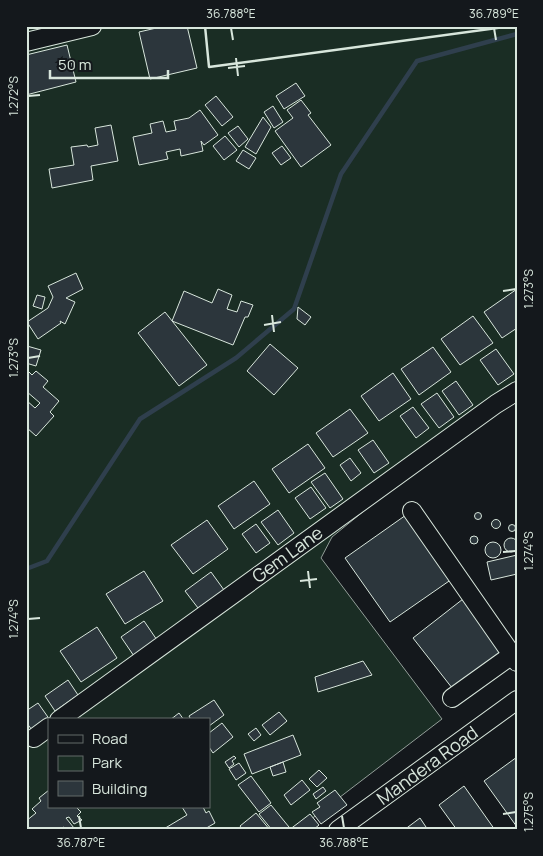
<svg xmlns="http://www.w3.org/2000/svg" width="543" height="856" font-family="Manrope,sans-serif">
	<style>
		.green { fill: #1a2d24; stroke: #939e99; fill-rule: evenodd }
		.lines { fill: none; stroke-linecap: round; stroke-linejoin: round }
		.stream { stroke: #2f3f4d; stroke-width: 4.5 }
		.building { fill: #2c363c; stroke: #d8e6dc }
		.minor-casing { stroke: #d8e6dc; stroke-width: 20 }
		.minor { stroke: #14181c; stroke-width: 18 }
		.wall { stroke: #d8e6dc; stroke-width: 2.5 }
		.ticks { fill: none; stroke: #d8e6dc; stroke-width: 2 }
		.labels { text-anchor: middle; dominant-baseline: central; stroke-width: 4; stroke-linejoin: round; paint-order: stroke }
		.street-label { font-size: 18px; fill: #d8e6dc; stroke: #14181c }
		.neatline { fill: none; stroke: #d8e6dc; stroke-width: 2 }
		.ticks-label { font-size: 12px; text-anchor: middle; fill: #d8e6dc }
	</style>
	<rect width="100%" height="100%" fill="#14181c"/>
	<!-- green -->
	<path class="green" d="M26 26H517V386L332 537 321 558 442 719 297 830H26ZM49 720H209V807H49Z"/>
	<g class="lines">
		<!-- stream -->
		<path class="stream" d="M26 569 47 561 140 419 236 358 294 309 341 174 417 61 517 34"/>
	</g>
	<!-- building -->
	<path class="building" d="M165 26H187L197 68 150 79 139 32Z
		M67 45 76 82 26 95V55Z
		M296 83 305 96 284 109 276 96Z
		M216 96 233 117 222 126 205 105Z
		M301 100 311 113 308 115 331 145 301 167 275 131 293 118 287 110Z
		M273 106 283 122 274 128 264 112Z
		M200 110 218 135 204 145 201 141 203 151 181 156 180 149 166 152 168 159 139 165 133 137 152 133 150 124 163 121 166 132 176 130 174 121 189 118Z
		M263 117 271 127 256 154 245 147Z
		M111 125 118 161 91 166 93 180 52 188 49 169 74 165 71 147 87 145 88 147 98 145 95 128Z
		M238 126 248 139 239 147 228 133Z
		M225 136 237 150 224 160 213 146Z
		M282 146 291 158 281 165 272 153Z
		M243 150 256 158 249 169 236 161Z
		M76 273 83 289 66 298 75 302 65 324 60 321 61 323 38 339 27 322 48 308 53 297 48 286Z
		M218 289 232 295 227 309 237 312 241 301 253 305 248 317H245L233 345 172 321 184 291 212 303Z
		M517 289V328L502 338 484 312Z
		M37 295 45 297 42 309 33 306Z
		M298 307 311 317 305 325 297 319Z
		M165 312 207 365 179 386 138 333Z
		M473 316 493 343 460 365 441 339Z
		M270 344 298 368 274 395 247 371Z
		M27 346 41 350 36 366 26 363Z
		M433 347 451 372 419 395 401 369Z
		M496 349 514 374 498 385 480 360Z
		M27 370 32 375 36 371 48 381 43 387 59 401 50 412 54 416 36 436 26 427V400L35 408 40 403 26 391Z
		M393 373 411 399 379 421 361 396Z
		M456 381 473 405 459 415 442 391Z
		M437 393 454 417 439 428 421 404Z
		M413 407 429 428 416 438 400 416Z
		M350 409 368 433 333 457 316 433Z
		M373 440 389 463 374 473 358 450Z
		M308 444 325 468 289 493 272 469Z
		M350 458 361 473 351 481 340 465Z
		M325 473 343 499 330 508 311 482Z
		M254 481 270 504 234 529 218 506Z
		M311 487 326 508 310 519 295 498Z
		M278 510 294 533 278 545 261 522Z
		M474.5 516a3.5 3.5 0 1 1 7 0a3.5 3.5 0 1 1-7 0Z
		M406 515 452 579 390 622 345 558Z
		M491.5 524a4.5 4.5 0 1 1 9 0a4.5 4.5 0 1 1-9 0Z
		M207 520 228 549 193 574 171 545Z
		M256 524 270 543 256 553 242 534Z
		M508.5 528a3.5 3.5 0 1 1 7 0a3.5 3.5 0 1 1-7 0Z
		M470 540a4 4 0 1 1 8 0a4 4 0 1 1-8 0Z
		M504 545a7 7 0 1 1 14 0a7 7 0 1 1-14 0Z
		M485 550a8 8 0 1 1 16 0a8 8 0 1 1-16 0Z
		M517 555V574L491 580 487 562Z
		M144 571 163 601 125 624 106 594Z
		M211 572 224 590 198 608 185 591Z
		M463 599 506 655 456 693 413 638Z
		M144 621 159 643 136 659 121 637Z
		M97 627 117 658 81 682 60 651Z
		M363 661 372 675 318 692 315 677Z
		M68 680 78 695 55 711 45 696Z
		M214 700 224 715 209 726V720H191L189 716Z
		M38 703 50 720 35 734 26 722V711Z
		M279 712 287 721 270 735 262 725Z
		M179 713 184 720H170Z
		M222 723 233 737 213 753 209 747V733Z
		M256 728 261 735 254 741 248 734Z
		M293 735 301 755 252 774 244 754Z
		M234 756 236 758 232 761 234 764 229 768 225 762Z
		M517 757V827L484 781Z
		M283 762 286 772 273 776 270 767Z
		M239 763 246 773 236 780 229 769Z
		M319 770 327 778 317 787 309 779Z
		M251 776 271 803 259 812 238 785Z
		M302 780 310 790 291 805 284 795Z
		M464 786 495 830H457L439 805Z
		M323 787 326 791 316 799 313 794Z
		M49 790V807H76L81 812 77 816 82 820 74 824 69 817 66 818 74 828 72 830H66L64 827 62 828 64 830H26V821L36 813 32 809 41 801 39 798Z
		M335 790 347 805 321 824 312 812 320 807 317 803Z
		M271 805 289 827 285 830H272L259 814Z
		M182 807H203L206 813 209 811 215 823 203 830H162L187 815Z
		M256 813 270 830H243L240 826Z
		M310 814 319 825 313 830H289Z
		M420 818 428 830H404Z"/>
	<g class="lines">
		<defs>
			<path id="minor" d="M26 42 92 26
				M412 511 517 662
				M452 698 512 655
				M59 720C205 615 350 508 496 404L517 391
				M34 738 49 727
				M338 830 517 700"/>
		</defs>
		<!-- minor casing -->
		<use href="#minor" class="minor-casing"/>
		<!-- minor -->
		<use href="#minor" class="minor"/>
		<!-- wall -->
		<path class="wall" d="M205 26 209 67 512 26"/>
	</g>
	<!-- ticks -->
	<path class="ticks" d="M231 28 233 40M494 28 496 40M236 58 238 76M228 68 245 66M28 96 40 95M503 291 516 289M272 315 274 332M264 325 281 322M28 358 40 356M503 552 516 551M308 571 310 588M300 581 317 579M28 619 40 618M503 814 516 812M79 816 81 828M342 816 344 828"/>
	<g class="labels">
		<!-- street labels -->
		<g class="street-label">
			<text transform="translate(287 554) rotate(-36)">Gem Lane</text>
			<text transform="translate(427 765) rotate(-36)">Mandera Road</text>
		</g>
	</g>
	<!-- border -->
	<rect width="543" height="856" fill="none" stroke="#14181c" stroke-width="55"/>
	<!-- legend -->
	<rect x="48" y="718" width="162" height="90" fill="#14181c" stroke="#626a69"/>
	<rect x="58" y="735" width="25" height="8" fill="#14181c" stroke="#626a69"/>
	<text x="92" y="744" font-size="15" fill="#d8e6dc">Road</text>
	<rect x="58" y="756" width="25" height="15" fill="#1a2d24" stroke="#626a69"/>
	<text x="92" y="768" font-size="15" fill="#d8e6dc">Park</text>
	<rect x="58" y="781" width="25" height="15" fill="#2c363c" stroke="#626a69"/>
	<text x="92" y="794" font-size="15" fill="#d8e6dc">Building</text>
	<!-- scale -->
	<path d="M50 70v8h118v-8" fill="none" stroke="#d8e6dc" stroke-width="2.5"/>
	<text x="58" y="70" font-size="15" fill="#d8e6dc" stroke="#14181c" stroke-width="4" paint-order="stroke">50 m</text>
	<rect x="28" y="28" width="488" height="800" class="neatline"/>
	<g class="ticks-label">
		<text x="231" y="18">36.788°E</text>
		<text x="494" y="18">36.789°E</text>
		<text transform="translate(14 96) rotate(-90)" y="4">1.272°S</text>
		<text transform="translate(529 289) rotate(-90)" y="4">1.273°S</text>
		<text transform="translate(14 358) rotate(-90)" y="4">1.273°S</text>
		<text transform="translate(529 551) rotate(-90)" y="4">1.274°S</text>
		<text transform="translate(14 619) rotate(-90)" y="4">1.274°S</text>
		<text transform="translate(529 812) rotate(-90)" y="4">1.275°S</text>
		<text x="81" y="847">36.787°E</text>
		<text x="344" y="847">36.788°E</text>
	</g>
</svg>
